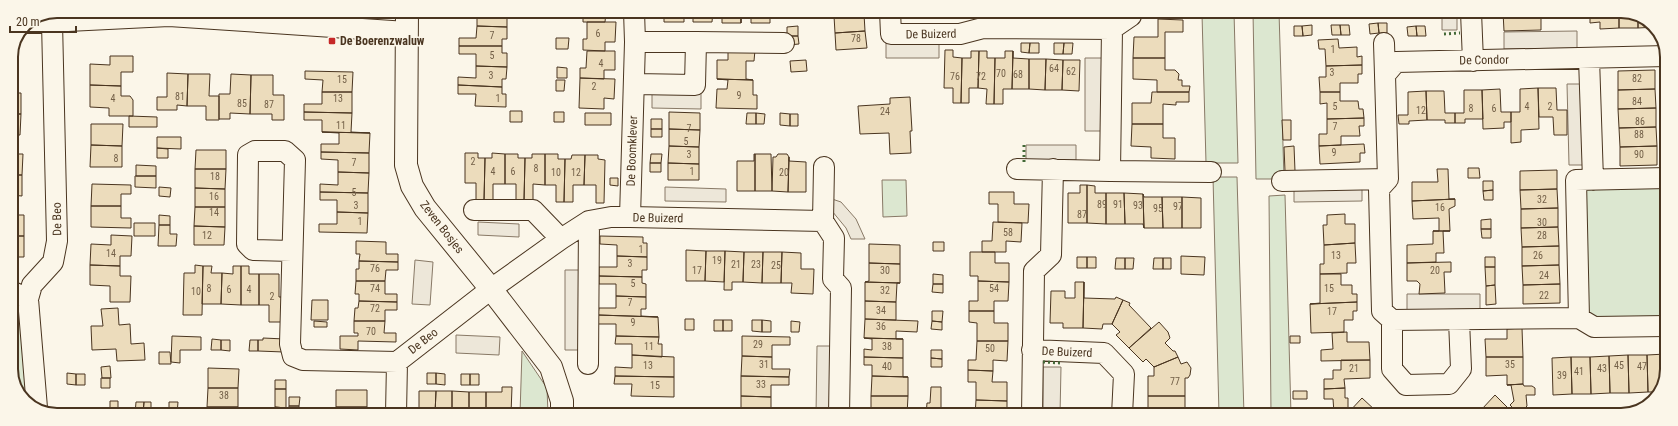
<svg xmlns="http://www.w3.org/2000/svg" width="1678" height="426" font-family="'Roboto Condensed',sans-serif">
	<style>
		.green { fill: #dce7d0; stroke: #887966 }
		.parking { fill: #ede7d9; stroke: #887966 }
		.building { fill: #ecdcbc; stroke: #4a3520 }
		.lines { fill: none; stroke-linecap: round; stroke-linejoin: round }
		.street-casing { stroke: #4a3520; stroke-width: 22 }
		.secondary-casing { stroke: #4a3520; stroke-width: 24 }
		.street { stroke: #fbf6e9; stroke-width: 20 }
		.secondary { stroke: #fbf6e9; stroke-width: 22 }
		.hedge { stroke: #436837; stroke-width: 3; stroke-dasharray: 2 3; stroke-linecap: butt }
		.poi-dot { fill: #c62828; stroke: #fbf6e9; stroke-width: 1.5 }
		.labels { text-anchor: middle; dominant-baseline: central; stroke-width: 3; stroke-linejoin: round; paint-order: stroke }
		.number-label { font-size: 10px; fill: #725f47 }
		.street-label { font-size: 12px; fill: #4a3520; stroke: #fbf6e9 }
		.poi-label { font-size: 12px; font-weight: bold; fill: #4a3520; stroke: #fbf6e9; text-anchor: start }
		.rim { fill: none; stroke: #4a3520; stroke-width: 2 }
	</style>
	<rect width="100%" height="100%" fill="#fbf6e9"/>
	<!-- green -->
	<path class="green" d="M1135 12H1234L1238 163H1206L1202 14 1136 15Z
		M1253 12H1279L1284 179H1256Z
		M1213 177H1237L1244 415H1219Z
		M882 180H906L907 216 883 217Z
		M1667 184 1666 317 1592 319 1585 312 1581 187Z
		M1285 195 1291 415H1271L1269 196Z
		M11 300 16 303 22 329 28 403 23 399 11 375Z
		M522 351 547 388 548 414H520Z"/>
	<!-- parking -->
	<path class="parking" d="M1442 12H1457V30H1442Z
		M1577 31V48L1504 49V32Z
		M886 41H939V58H886Z
		M1085 58H1103V131H1085Z
		M1567 84H1581L1584 165H1569Z
		M652 92H701V109L652 108Z
		M1026 145H1076V160H1026Z
		M665 187 726 189V202L665 201Z
		M1362 187V201L1294 202V188Z
		M826 197 841 202 856 219 865 239H851L846 228 832 211Z
		M478 222 519 224V237L478 235Z
		M415 260 433 262 430 305 412 304Z
		M565 270H582L581 350H565Z
		M1407 294H1480V309L1407 310Z
		M456 335 500 337 499 355 456 353Z
		M817 346H832L830 415H816Z
		M1043 367H1061L1060 415H1043Z"/>
	<!-- building -->
	<path class="building" d="M459 11H503V14H507V27L477 26V15H459Z
		M583 11H616V12H606L605 22H583Z
		M664 11H684V22H664Z
		M693 11H713L712 22H693Z
		M741 11V23H722V12H713Z
		M741 11H783V14H770V23H751V15H741V23Z
		M834 11H864V14L834 16Z
		M1503 12H1541V30L1504 31Z
		M1576 12H1586V18H1576Z
		M1590 12H1619V28L1600 29V22L1590 23Z
		M1619 12H1630L1638 16V28H1619Z
		M864 14 865 31 835 33 834 16Z
		M1638 16 1656 27 1638 28Z
		M1158 19 1183 20V32H1165V58H1133L1134 37H1158Z
		M587 22H616L615 42H605V51L583 50V39H587Z
		M1378 23 1379 33 1370 34 1369 24Z
		M1378 23H1387V33H1379Z
		M1312 25V35L1303 36 1302 26Z
		M1331 25H1340L1341 35H1332Z
		M1340 25H1349L1350 35H1341Z
		M477 26 507 27V39H502V46H459V38H476Z
		M798 26V36H787V27Z
		M1294 26H1302L1303 36H1294Z
		M1416 26 1417 36H1408L1407 27Z
		M1416 26H1425L1426 36H1417Z
		M865 31 867 48 836 50 835 33Z
		M787 36H798L799 44 788 45Z
		M556 38H569L568 49H556Z
		M1338 39 1339 48 1357 47V57L1362 56V65L1326 66 1325 49H1319L1318 40Z
		M1021 43H1030L1029 53 1021 52Z
		M1030 43H1039V53H1029Z
		M1054 43H1064L1063 54H1054Z
		M1064 43H1073L1072 54H1063Z
		M459 46H502V53H507V67L476 66V54H459Z
		M728 50H755L754 61H746V79L753 80 717 79V60H728Z
		M945 50H953V57L962 58 961 103H953V88H944Z
		M587 51H615V70H604V79L580 78V68H586Z
		M971 51H979L978 88H969V103H961L962 58H971Z
		M979 51H987V58H995L994 104H986L987 89 978 88Z
		M1005 51H1013L1012 89H1003V104H994L995 58H1005Z
		M1013 51V58L1029 59V89H1012Z
		M110 56H133V72H121V86L90 85V64L110 65Z
		M1133 58H1165V70H1175L1179 74 1178 80H1182V86H1190L1189 92H1157V80L1133 79Z
		M1029 59H1046L1045 90 1029 89Z
		M1046 59 1063 60 1062 90H1045Z
		M806 60 807 71 791 72 790 61Z
		M1063 60H1080L1079 91 1062 90Z
		M1362 65V74H1358V83H1340V92H1320L1319 77H1326V66Z
		M476 66 507 67 506 79H502V87L458 85V77L476 78Z
		M557 67 567 68V78H557Z
		M1655 70V89L1618 90V71Z
		M305 71 353 72 352 92H322L323 80 305 79Z
		M167 73 188 74 187 106 177 105V110H157V97H167Z
		M188 74H210L209 96H219V120H206V106H187Z
		M231 74 251 75 250 114 230 113V119H219V94H230Z
		M251 75H273V95H284V120H272V114H250Z
		M580 78 615 79 614 99 604 98V109L579 108Z
		M717 79 753 80V95H757V109L716 108 717 89H727L728 80Z
		M556 80H565L564 91H556Z
		M90 85 121 86V96H130L133 100V116H109V108L90 107Z
		M458 85 502 87V94H506V107L475 106 476 94H458Z
		M1538 88 1539 129 1521 130V142L1511 143V112H1520V89Z
		M1538 88H1556L1557 110H1567V135H1554L1553 117H1539Z
		M1500 89 1501 112H1511V122H1504V128L1483 129 1482 90Z
		M1655 89 1656 108 1618 109V90Z
		M1464 90H1482L1483 119H1465V123H1455V113H1464Z
		M1426 91 1427 120 1409 121V124H1399L1398 115H1408V92Z
		M1426 91H1444L1445 113H1455V123H1445V120H1427Z
		M322 92H352V113L304 112V104H322Z
		M1152 92H1189V102H1176V105L1163 104V124H1132V103H1151Z
		M1320 92H1340V101H1358L1359 109H1363L1364 118 1327 119V103L1320 104Z
		M11 93H21V114H11Z
		M910 97 912 131H910L911 153 890 154 889 133 860 134 858 106 890 104V98Z
		M1656 108V127L1619 128 1618 109Z
		M510 111H522V122H510Z
		M304 112 352 113 351 132 370 133 322 132V120H304Z
		M554 112H564V122H554Z
		M669 112 700 113V130L669 129Z
		M585 113H611V125H585Z
		M747 113H756V124H746Z
		M756 113 765 114 764 124H756Z
		M780 113 790 114V126L780 125Z
		M11 114H21L20 135H11Z
		M790 114H798V126H790Z
		M129 116 157 117V127H129Z
		M1364 118V126H1359L1360 136H1341V145L1319 146V134H1327V119Z
		M651 119H662V129H651Z
		M1282 120H1291V140H1283Z
		M91 124H123L122 146 91 145Z
		M1132 124H1163V138H1175V159L1151 158V147L1131 146Z
		M1656 127 1657 146 1620 147 1619 128Z
		M651 129H662V137H651Z
		M669 129 700 130 699 147 669 146Z
		M322 132 370 133 369 153 321 152V144H339V133Z
		M157 137H181V149L157 148Z
		M1364 144 1365 153H1360V162L1320 164 1319 146Z
		M91 145 122 146V167H90Z
		M669 146 699 147V164L668 163Z
		M1294 146 1295 171H1285L1284 147Z
		M1657 146V165L1620 166V147Z
		M157 148 168 149V158H157Z
		M196 150H226V169H195Z
		M321 152 369 153V173L338 172V160L321 159Z
		M465 153H478V158H485L484 201H476V183H465Z
		M492 153 505 154V184H493V201H484L485 158H492Z
		M11 154H23L22 175H11Z
		M505 154H518V158H525L524 201H516V184H505Z
		M532 154H545V185L533 184V201H524L525 158H532Z
		M545 154H558V159H565L564 202H556V185H545Z
		M651 154H662L661 163H650Z
		M754 154H755V191H737V161H754Z
		M755 154H771L772 191H755Z
		M778 154H787L789 157 788 192 772 191 773 157H776Z
		M572 155H585L584 185H573V202H564L565 159H571Z
		M585 155H598V159L605 160 604 203H596V185H584Z
		M789 157V161L806 162V192H788Z
		M650 163H661V172H650Z
		M668 163 699 164V180H668Z
		M136 165 156 166V176H136Z
		M1468 168H1479L1480 178H1468Z
		M195 169H226L225 189 195 188Z
		M1437 169H1448L1449 199H1455L1412 201V182H1438Z
		M1557 170V189L1520 190V171Z
		M338 172 369 173 368 193 320 192V184L338 185Z
		M11 175H22V196L11 195Z
		M135 176H156V188L135 187Z
		M610 178H618V186L610 185Z
		M1483 181H1493V190L1483 191Z
		M92 184 131 185V194H121V206H91Z
		M1080 185H1087V223H1068V193H1080Z
		M1087 185 1095 186V193H1106V224L1087 223Z
		M159 187 171 188 170 197 159 196Z
		M195 188 225 189V207H195Z
		M1557 189 1558 208 1521 209 1520 190Z
		M1493 190V200H1484L1483 191Z
		M320 192 368 193V213L337 212V200H320Z
		M989 192H1014V204H1029L1028 223 998 222V204H989Z
		M1106 193H1124L1125 224H1106Z
		M1124 193 1143 194 1144 228 1143 224H1125Z
		M1143 194 1144 197H1162L1163 228H1144Z
		M1162 197H1182V228H1163Z
		M1182 197 1201 198V228H1182Z
		M1455 199V206L1449 209 1450 231H1433H1439V218L1413 219 1412 201Z
		M91 206H121V218H131V228L91 227Z
		M195 207H225V227L194 226Z
		M1558 208V227L1521 228V209Z
		M337 212 368 213 367 233 319 232V224H337Z
		M1345 214V224H1355V243L1324 245 1323 225H1327V215Z
		M11 215H24V236H11Z
		M159 215 170 216V225H159Z
		M1491 219V229H1481V220Z
		M993 222 1022 223 1021 242 1006 241V252H982V241H992Z
		M134 223H155V236H134Z
		M159 225H170V234H177L176 246H158Z
		M194 226 225 227 224 245H194Z
		M1558 227 1559 246 1522 247 1521 228Z
		M1481 229H1491V238H1482Z
		M1433 231H1450H1443L1444 253H1436V262L1407 263V245L1433 244Z
		M111 235 132 236 131 256H120V266L90 265 91 244 111 245Z
		M11 236H24V257H11Z
		M600 236 643 237V243H647V257L617 256V245L600 244Z
		M356 241 386 242V254H398V262L359 261 360 254H356Z
		M933 242H944V251H933Z
		M1355 243 1356 263H1347V273L1320 274V264H1324V245Z
		M869 244 900 245V264L869 263Z
		M1559 246V265L1522 266V247Z
		M686 250 706 251 705 281H686Z
		M706 251H725L724 282 705 281Z
		M725 251 744 252 743 282H732V290H724Z
		M744 252H763L762 283 743 282Z
		M763 252H782L781 283H762Z
		M782 252 801 253V269H814L813 294 791 293 792 283H781Z
		M970 252H995V263H1009V282L978 281V276H970Z
		M617 256 647 257V270H642V277L599 276V267H617Z
		M1181 256 1205 257 1204 275 1181 274Z
		M1077 257H1087V268H1077Z
		M1087 257H1096V268H1087Z
		M1485 257H1495V267H1485Z
		M1116 258H1125V269H1115Z
		M1125 258H1134L1133 269H1125Z
		M1154 258H1163V269H1153Z
		M1163 258H1171V269H1163Z
		M359 261 398 262V270H386L385 281H356V269H359Z
		M1451 262V272H1444L1445 293 1419 294 1420 284 1417 281H1407V263Z
		M869 263 900 264V283L865 282 869 281Z
		M90 265 120 266V276H131L130 302H110V286L90 285Z
		M195 265 203 266 202 315H183L184 273H195Z
		M1559 265 1560 284 1523 285 1522 266Z
		M203 266H212L211 273H222L221 304H202Z
		M233 266H241V305L221 304 222 273 233 274Z
		M241 266H249V274H259V305H241Z
		M1485 267H1495V285L1486 286Z
		M259 274H279V297H285V322H269V305H259Z
		M933 274 943 275V284H933Z
		M1320 274H1341V285H1352V294H1357V302L1310 304 1320 303Z
		M599 276 642 277V283L646 284V297L616 296V284H599Z
		M356 281H385V294H397V302L359 301V294H355Z
		M978 281 1009 282 1008 301H994V311H969V301H978Z
		M865 282 900 283H897L896 302 865 301Z
		M1075 282H1084L1083 328H1063V323H1050L1051 291H1065V298H1075Z
		M1084 282V298L1115 299 1116 297 1123 300 1112 324H1103L1102 329 1083 328Z
		M933 284H943V293L932 292Z
		M1560 284V303L1523 304V285Z
		M1495 285 1496 304 1486 305V286Z
		M616 296 646 297V309H641V316L658 317 598 315 599 308H616Z
		M312 300H328V320H311Z
		M1123 300 1130 303 1129 305 1151 328 1129 348 1116 335 1120 332 1112 324Z
		M359 301 397 302V310H385V321H354L355 308H358Z
		M865 301 896 302V320L865 319Z
		M1357 302V311H1353V320H1344V332L1311 333 1310 304Z
		M118 308 119 325 130 324 131 344 144 343 145 360 117 361 116 349 92 350 91 326H103L101 309Z
		M932 311H943L942 322 932 321Z
		M969 311H994V323H1008V341H977V323L969 322Z
		M598 315 658 317 659 337 616 336V324H598Z
		M685 319H694V330H685Z
		M865 319 918 321 917 332 896 331V339H903L864 338Z
		M714 320H723V331H714Z
		M723 320H732V331H723Z
		M752 320H762V332L752 331Z
		M762 320 771 321V332H762Z
		M314 321 327 322V327H314Z
		M354 321H385L384 333H396V342L358 341V350L340 349V336H358V333H354Z
		M791 321 800 322 799 332H791Z
		M932 321 942 322V330L931 329Z
		M1159 322 1168 332 1170 338 1165 343 1173 351H1175L1178 357 1154 367 1146 359 1143 362 1129 348Z
		M1522 328 1523 357H1486L1485 339H1507V329Z
		M1347 332V342H1369L1370 360 1321 361V350L1333 349 1332 333Z
		M172 336 201 337V350H180V363L171 362Z
		M616 336 659 337 658 344H662V357L632 355V344H615Z
		M742 336 790 337V345H772V357L742 356Z
		M1290 336H1300V343H1290Z
		M263 338 285 339 284 352 258 351V340H263Z
		M864 338 903 339V358L864 357V349L872 350V339Z
		M212 339 221 340V350H211Z
		M221 340H230V351L221 350Z
		M250 340H258V351H249Z
		M977 341H1008L1007 361 993 360V371L968 370V360H976Z
		M931 350H942V359L931 358Z
		M159 352H170L171 364H159Z
		M1666 354V378L1658 392H1648L1647 355Z
		M632 355 674 357V377L615 376V367L632 368Z
		M1628 355 1629 393H1610L1609 356Z
		M1628 355H1647L1648 392 1629 393Z
		M742 356 772 357V369H790L789 377 741 376Z
		M1609 356 1610 393 1591 394 1590 357Z
		M864 357 903 358V377H908L872 376V365H864Z
		M1178 357 1181 364 1187 362 1191 368 1190 375 1188 378H1185V396H1148V376H1154V367Z
		M1486 357H1523V384L1507 385V375L1486 376Z
		M1571 357 1572 394 1553 395 1552 358Z
		M1571 357H1590L1591 394H1572Z
		M931 358 942 359V367H931Z
		M1341 360H1370V378L1344 379 1345 388 1324 389V379H1333V370H1341Z
		M110 366 111 378H102L101 367Z
		M208 368 239 369 238 388H208Z
		M968 370 993 371 992 382H1007V401L976 400V382H968Z
		M67 373 76 374V385L67 384Z
		M427 373H436V384H427Z
		M436 373 445 374V385L436 384Z
		M76 374H85V385H76Z
		M461 374H470V385H461Z
		M470 374H479V385H470Z
		M615 376 674 377V397L631 396 632 384H614Z
		M741 376 789 377V385H771V397L741 396Z
		M872 376 908 377V396H871Z
		M101 378H110V388H101Z
		M275 380H286V389H275Z
		M1523 384 1524 386H1532L1535 388V395H1526L1527 406 1518 415H1489L1482 409 1495 395 1509 409 1512 407 1510 405 1514 401 1511 385H1507Z
		M502 387H512L511 414H486V392H502Z
		M931 387H941V415H926L927 403H930Z
		M208 388H238V407H207Z
		M1345 388V398H1348V408L1346 410 1348 413 1362 398 1376 411 1372 415H1335L1334 413 1333 399H1324V389Z
		M275 389H286V408L275 407Z
		M336 390H367V407H336Z
		M419 391H436L435 414H419Z
		M436 391H452V414H435Z
		M452 391 469 392V414H452Z
		M1293 391H1307V399H1293Z
		M469 392H486V414H469Z
		M741 396 771 397V409H789V415L741 414Z
		M871 396H908L907 415H871Z
		M1148 396H1185V415H1148Z
		M289 397H300L299 406H289Z
		M976 400 1007 401V415H975Z
		M110 401H118V414H110Z
		M136 402H144L143 414H135Z
		M144 402H151V414H143Z
		M169 402H178L177 414H169Z
		M289 406H299V414H288Z
		M207 407H238V414H207Z
		M275 407 286 408 285 414H275Z
		M336 407H367V414H336Z
		M1482 409 1489 415H1476Z
		M1447 410 1448 415H1429V411Z
		M1411 411H1429V415H1411Z"/>
	<g class="lines">
		<defs>
			<path id="street" d="M634 11 635 42
				M890 11 891 34H960L983 28 1112 29 1110 171 1017 169
				M1471 12 1473 61
				M27 23 169 16 407 32
				M1112 29 1131 16
				M696 42 784 43
				M1384 43 1385 75
				M1589 58 1593 180
				M824 167 823 221 834 238 833 279 841 288 839 415
				M1110 171 1211 172
				M1282 181 1388 179
				M474 210H533L561 239
				M630 217 635 42H696L695 85 635 84
				M292 251 253 250 247 244 248 155 255 151H285L295 160 290 344 293 356 303 360 397 362
				M11 291 28 299
				M1579 318 1576 180 1667 178
				M1392 320V369L1406 385 1449 384 1461 369 1459 320
				M1666 326 1594 327 1579 318 1392 320 1382 311 1379 189 1388 179 1385 75 1396 62 1667 56
				M1032 350 1104 353 1124 374 1122 415
				M588 364 589 221
				M37 408 28 299 32 285 53 262 57 241 52 22
				M396 414 397 362 491 289 561 239 589 221 611 217H630L823 221
				M1032 415 1034 271 1051 255 1053 169"/>
			<path id="secondary" d="M407 11 406 165 412 186 425 208 491 289 551 367 562 401V414"/>
		</defs>
		<!-- street casing -->
		<use href="#street" class="street-casing"/>
		<!-- secondary casing -->
		<use href="#secondary" class="secondary-casing"/>
		<!-- street -->
		<use href="#street" class="street"/>
		<!-- secondary -->
		<use href="#secondary" class="secondary"/>
		<!-- hedge -->
		<path class="hedge" d="M1444 34 1460 33
			M1024 145V163
			M1043 362 1062 363"/>
	</g>
	<!-- markers -->
	<rect class="poi-dot" x="328" y="37" width="8" height="8" rx="2"/>
	<g class="labels">
		<!-- number labels -->
		<g class="number-label">
			<text x="598" y="33">6</text>
			<text x="492" y="35">7</text>
			<text x="856" y="38">78</text>
			<text x="1333" y="49">1</text>
			<text x="492" y="55">5</text>
			<text x="601" y="63">4</text>
			<text x="1054" y="68">64</text>
			<text x="1071" y="71">62</text>
			<text x="1332" y="72">3</text>
			<text x="1001" y="73">70</text>
			<text x="1018" y="74">68</text>
			<text x="491" y="75">3</text>
			<text x="955" y="76">76</text>
			<text x="981" y="76">72</text>
			<text x="1637" y="78">82</text>
			<text x="342" y="79">15</text>
			<text x="594" y="86">2</text>
			<text x="739" y="95">9</text>
			<text x="180" y="96">81</text>
			<text x="113" y="98">4</text>
			<text x="338" y="98">13</text>
			<text x="498" y="98">1</text>
			<text x="1637" y="101">84</text>
			<text x="242" y="103">85</text>
			<text x="269" y="104">87</text>
			<text x="1335" y="106">5</text>
			<text x="1527" y="106">4</text>
			<text x="1550" y="106">2</text>
			<text x="1471" y="108">8</text>
			<text x="1494" y="108">6</text>
			<text x="1421" y="110">12</text>
			<text x="885" y="111">24</text>
			<text x="1640" y="121">86</text>
			<text x="341" y="125">11</text>
			<text x="1335" y="126">7</text>
			<text x="689" y="128">7</text>
			<text x="1639" y="134">88</text>
			<text x="686" y="141">5</text>
			<text x="1334" y="152">9</text>
			<text x="689" y="154">3</text>
			<text x="1639" y="154">90</text>
			<text x="116" y="158">8</text>
			<text x="473" y="161">2</text>
			<text x="354" y="162">7</text>
			<text x="536" y="168">8</text>
			<text x="493" y="171">4</text>
			<text x="513" y="171">6</text>
			<text x="692" y="171">1</text>
			<text x="556" y="172">10</text>
			<text x="576" y="172">12</text>
			<text x="784" y="172">20</text>
			<text x="215" y="176">18</text>
			<text x="354" y="192">5</text>
			<text x="214" y="196">16</text>
			<text x="1542" y="199">32</text>
			<text x="1102" y="204">89</text>
			<text x="1118" y="204">91</text>
			<text x="356" y="205">3</text>
			<text x="1138" y="205">93</text>
			<text x="1178" y="206">97</text>
			<text x="1440" y="207">16</text>
			<text x="1158" y="208">95</text>
			<text x="214" y="212">14</text>
			<text x="1082" y="214">87</text>
			<text x="360" y="221">1</text>
			<text x="1542" y="222">30</text>
			<text x="1008" y="232">58</text>
			<text x="207" y="235">12</text>
			<text x="1542" y="235">28</text>
			<text x="641" y="249">1</text>
			<text x="111" y="253">14</text>
			<text x="1336" y="255">13</text>
			<text x="1538" y="255">26</text>
			<text x="717" y="260">19</text>
			<text x="630" y="263">3</text>
			<text x="736" y="264">21</text>
			<text x="756" y="264">23</text>
			<text x="776" y="265">25</text>
			<text x="375" y="268">76</text>
			<text x="697" y="270">17</text>
			<text x="885" y="270">30</text>
			<text x="1435" y="270">20</text>
			<text x="1544" y="275">24</text>
			<text x="633" y="283">5</text>
			<text x="209" y="288">8</text>
			<text x="375" y="288">74</text>
			<text x="994" y="288">54</text>
			<text x="1329" y="288">15</text>
			<text x="229" y="289">6</text>
			<text x="249" y="289">4</text>
			<text x="885" y="290">32</text>
			<text x="196" y="291">10</text>
			<text x="1544" y="295">22</text>
			<text x="272" y="296">2</text>
			<text x="630" y="302">7</text>
			<text x="375" y="308">72</text>
			<text x="881" y="310">34</text>
			<text x="1332" y="311">17</text>
			<text x="633" y="322">9</text>
			<text x="881" y="326">36</text>
			<text x="371" y="331">70</text>
			<text x="758" y="344">29</text>
			<text x="649" y="346">11</text>
			<text x="887" y="346">38</text>
			<text x="990" y="348">50</text>
			<text x="764" y="364">31</text>
			<text x="1510" y="364">35</text>
			<text x="648" y="365">13</text>
			<text x="1619" y="365">45</text>
			<text x="887" y="366">40</text>
			<text x="1642" y="366">47</text>
			<text x="1354" y="368">21</text>
			<text x="1602" y="368">43</text>
			<text x="1579" y="371">41</text>
			<text x="1562" y="375">39</text>
			<text x="1175" y="381">77</text>
			<text x="761" y="384">33</text>
			<text x="655" y="385">15</text>
			<text x="224" y="395">38</text>
		</g>
		<!-- street labels -->
		<g class="street-label">
			<text transform="translate(931 34) rotate(-1)">De Buizerd</text>
			<text transform="translate(1484 60) rotate(-1)">De Condor</text>
			<text transform="translate(632 151) rotate(-88)">De Boomklever</text>
			<text transform="translate(658 218) rotate(1)">De Buizerd</text>
			<text transform="translate(57 219) rotate(-91)">De Beo</text>
			<text transform="translate(442 227) rotate(52)">Zeven Bosjes</text>
			<text transform="translate(423 341) rotate(-38)">De Beo</text>
			<text transform="translate(1067 352) rotate(2)">De Buizerd</text>
		</g>
		<!-- poi labels -->
		<g class="poi-label">
			<text x="340" y="41">De Boerenzwaluw</text>
		</g>
	</g>
	<!-- crop -->
	<path d="M0 0H1678V426H0ZM57 18H1621A39 39 0 0 1 1660 57V369A39 39 0 0 1 1621 408H57A39 39 0 0 1 18 369V57A39 39 0 0 1 57 18Z" fill="#fbf6e9" fill-rule="evenodd"/>
	<path class="rim" d="M57 18H1621A39 39 0 0 1 1660 57V369A39 39 0 0 1 1621 408H57A39 39 0 0 1 18 369V57A39 39 0 0 1 57 18Z"/>
	<!-- scale -->
	<path d="M10 26v6h66v-6" fill="none" stroke="#4a3520" stroke-width="2"/>
	<text x="16" y="26" font-size="12" fill="#4a3520" stroke="#fbf6e9" stroke-width="3" paint-order="stroke">20 m</text>
</svg>
